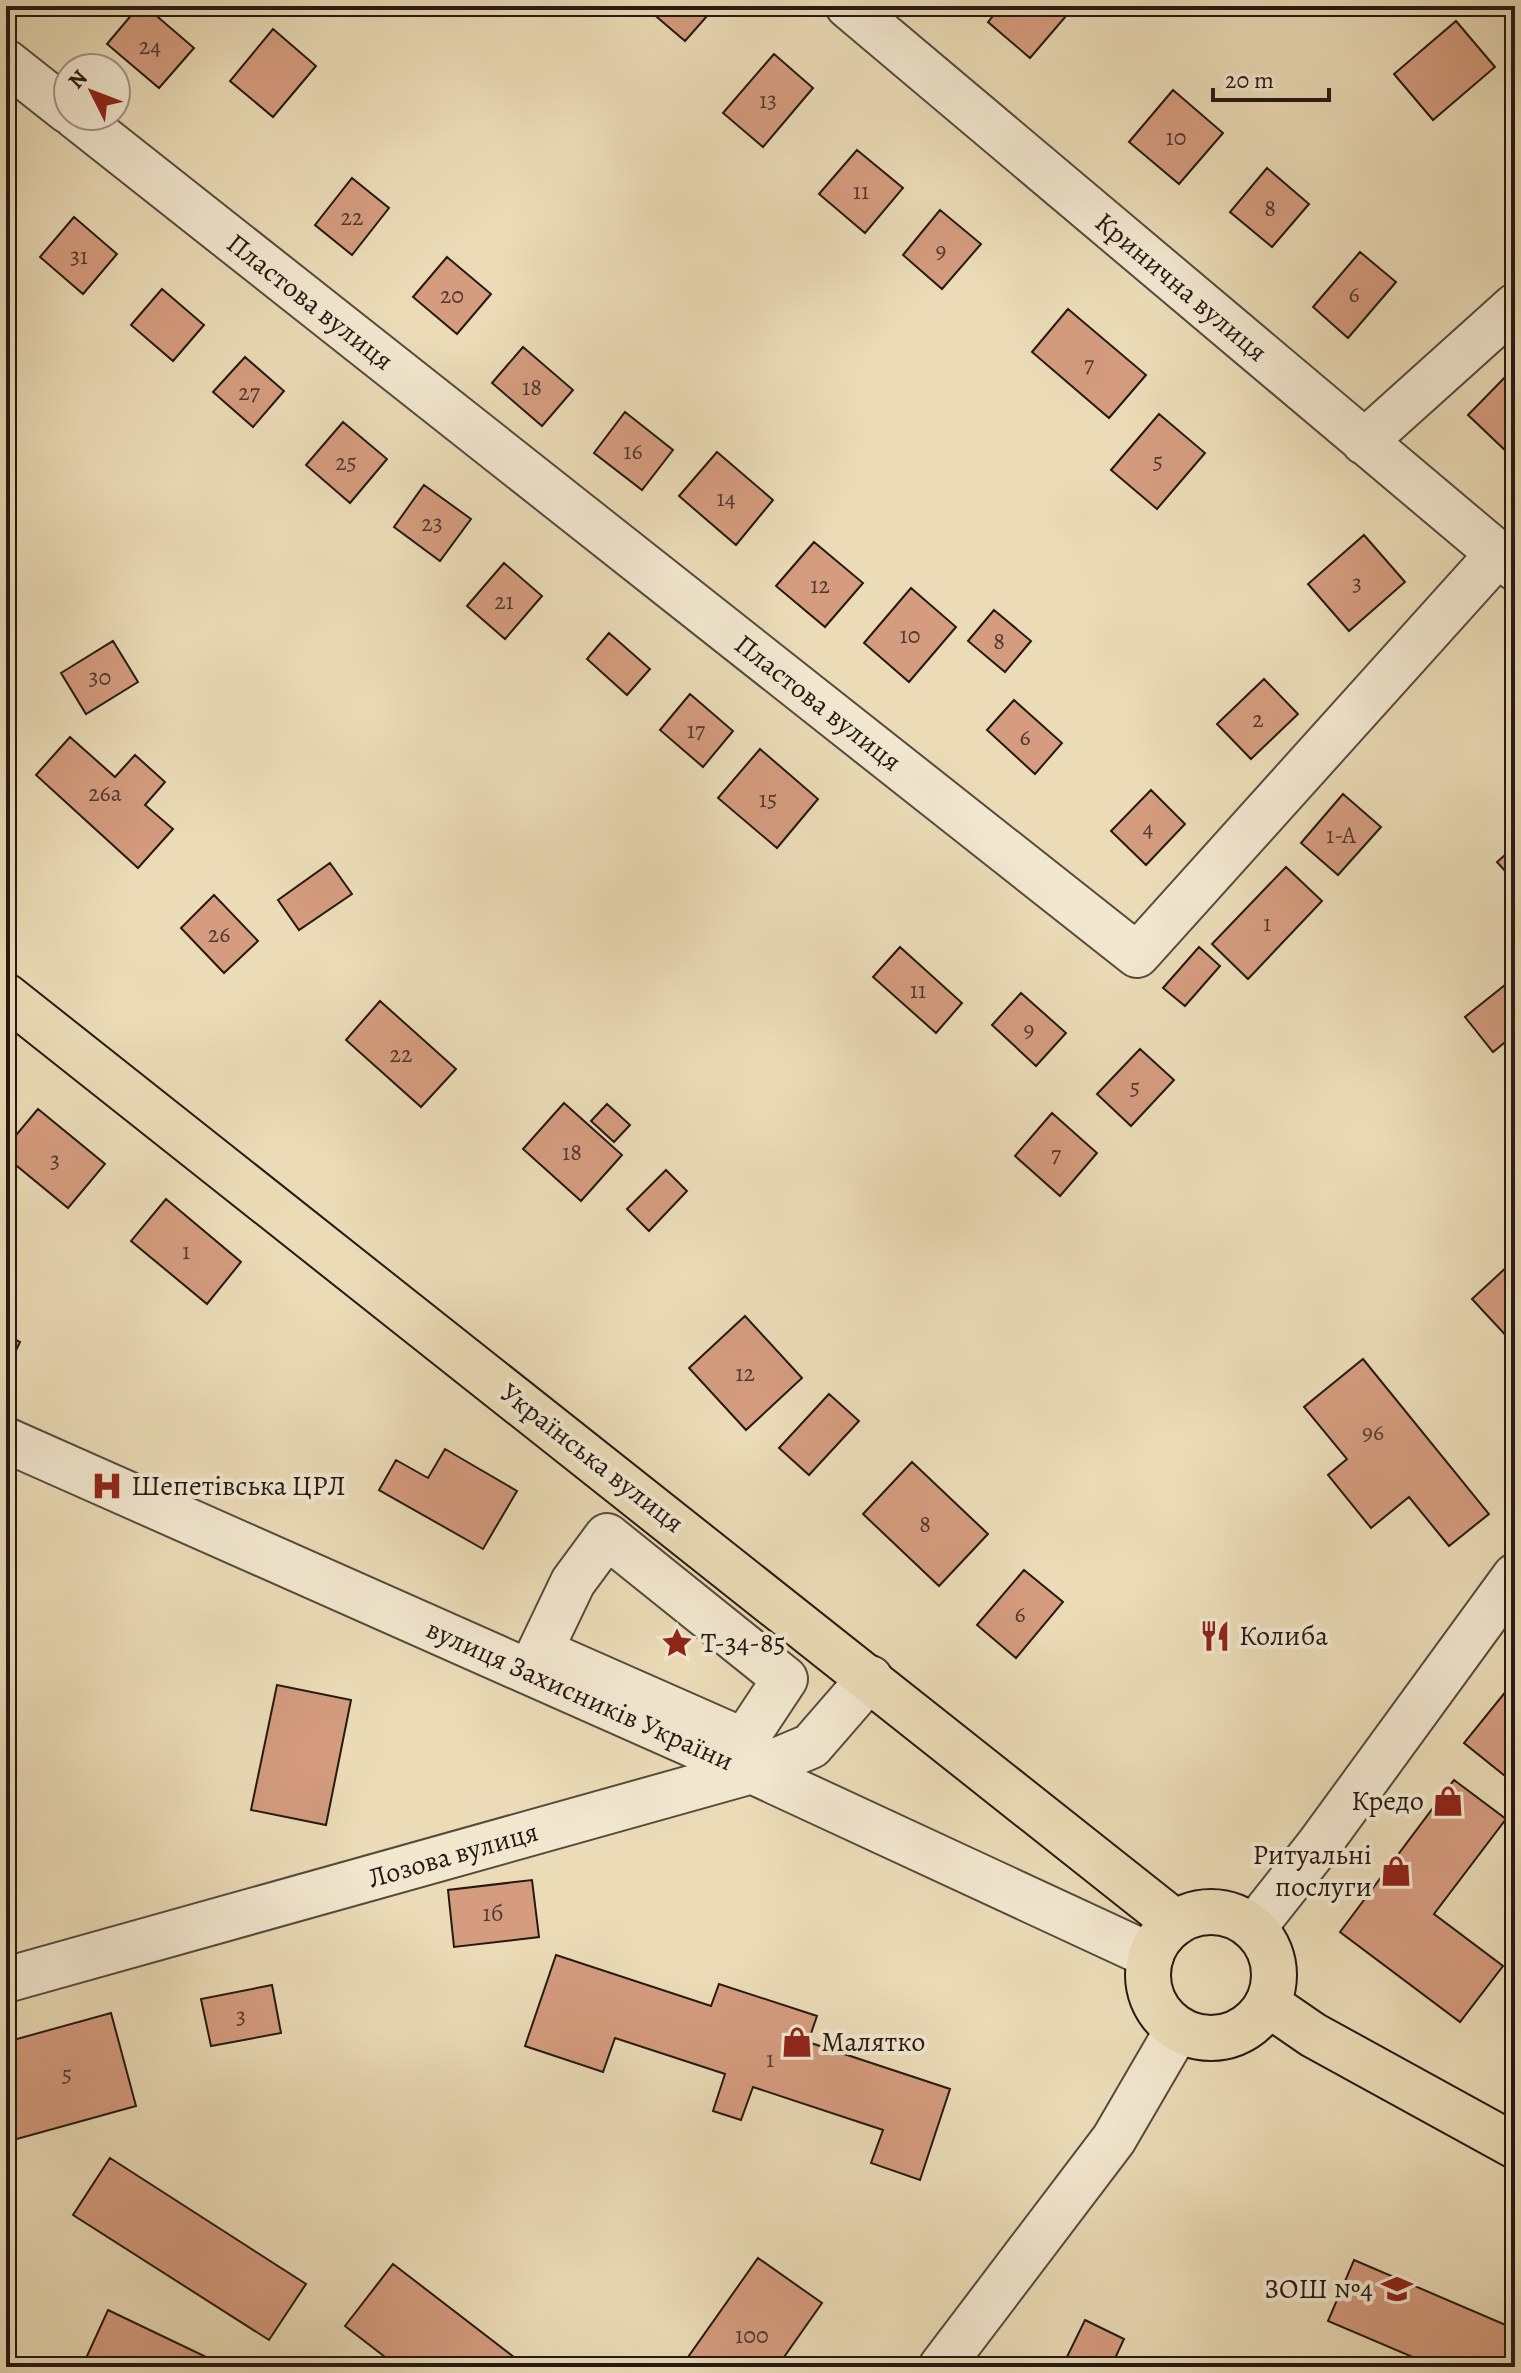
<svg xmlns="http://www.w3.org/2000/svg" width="1521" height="2373" font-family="Alegreya,serif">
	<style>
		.building { fill: #d59c7f; stroke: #251914; stroke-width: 2 }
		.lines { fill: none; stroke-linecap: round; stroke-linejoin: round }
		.minor-casing { stroke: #564a3d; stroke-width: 48 }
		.major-casing { stroke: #251914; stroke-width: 48 }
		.minor { stroke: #f2e8d0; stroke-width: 44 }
		.major { stroke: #ebdcb7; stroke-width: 44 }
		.labels { text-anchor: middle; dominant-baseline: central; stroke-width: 8; stroke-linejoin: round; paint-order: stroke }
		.number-label { font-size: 24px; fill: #513a2f }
		.street-label { font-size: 28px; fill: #251914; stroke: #f2e8d0 }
		.poi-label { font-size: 28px; fill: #251914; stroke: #f2e8d0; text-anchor: start }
	</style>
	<rect width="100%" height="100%" fill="#ebdcb7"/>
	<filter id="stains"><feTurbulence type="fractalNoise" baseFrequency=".0025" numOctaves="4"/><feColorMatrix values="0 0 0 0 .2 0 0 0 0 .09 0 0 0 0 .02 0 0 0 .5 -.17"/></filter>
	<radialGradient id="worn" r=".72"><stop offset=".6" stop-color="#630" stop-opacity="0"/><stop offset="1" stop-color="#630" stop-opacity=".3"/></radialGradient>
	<!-- building -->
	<path class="building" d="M139 6H145L194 48 159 88 107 44Z
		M644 6H714L715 7 685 41Z
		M1001 6H1055L1066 16 1030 58 988 22Z
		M1456 21 1495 67 1433 120 1394 74Z
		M273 29 316 66 273 117 230 81Z
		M774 54 813 88 763 147 723 113Z
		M1173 90 1223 133 1179 184 1129 142Z
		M857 150 903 188 865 233 819 194Z
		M1267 168 1309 204 1272 247 1230 212Z
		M352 178 389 208 352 255 315 225Z
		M940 210 981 244 942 289 903 255Z
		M74 217 117 254 83 294 40 257Z
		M1360 252 1396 282 1348 338 1313 307Z
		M447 257 491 294 457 334 413 297Z
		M162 289 204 325 173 361 131 325Z
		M1068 309 1146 375 1109 418 1032 352Z
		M523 347 573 390 542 426 492 383Z
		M245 357 284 391 253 427 213 392Z
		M1515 367V448L1509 454 1468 415Z
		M625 412 673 450 642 490 594 453Z
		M1159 414 1205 453 1157 509 1111 470Z
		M343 422 387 459 350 503 306 465Z
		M717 452 773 500 736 545 679 496Z
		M424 485 471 519 440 561 394 527Z
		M1364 535 1405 582 1349 631 1308 584Z
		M814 542 863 583 825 627 776 586Z
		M504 563 542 596 505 639 467 606Z
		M911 588 956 627 909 682 864 643Z
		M994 610 1031 641 1005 672 968 641Z
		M609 633 650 669 627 695 587 659Z
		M113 641 138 682 86 714 61 673Z
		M1264 679 1298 714 1251 759 1217 724Z
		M690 694 733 731 703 767 660 730Z
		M1014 700 1062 743 1035 774 987 730Z
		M70 737 115 777 135 755 165 782 145 805 173 829 138 868 36 775Z
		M760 749 818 799 777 848 718 798Z
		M1151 790 1185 824 1146 865 1111 831Z
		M1343 794 1381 827 1338 875 1301 843Z
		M1515 846V882L1497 862Z
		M330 863 352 894 299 930 278 900Z
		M1286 867 1322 901 1248 979 1212 944Z
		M214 895 258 941 224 973 181 928Z
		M900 947 962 1003 936 1033 873 977Z
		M1199 947 1220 966 1185 1006 1163 988Z
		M1510 981 1515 987V1034L1493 1052 1465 1017Z
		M1021 993 1066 1033 1036 1066 992 1025Z
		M380 1001 456 1069 421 1107 346 1040Z
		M1140 1049 1174 1080 1131 1126 1097 1094Z
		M564 1103 622 1155 581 1201 523 1149Z
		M607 1104 630 1125 614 1142 591 1121Z
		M38 1109 105 1164 68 1208 6 1157V1147Z
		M1052 1113 1097 1153 1060 1196 1015 1156Z
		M666 1170 687 1191 649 1231 627 1209Z
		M166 1199 241 1262 207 1304 131 1241Z
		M1510 1264 1515 1269V1336L1510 1340 1472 1299Z
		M745 1316 802 1378 746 1430 689 1368Z
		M6 1335 20 1342 6 1372Z
		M1363 1359 1489 1514 1449 1546 1409 1497 1371 1528 1328 1475 1347 1459 1304 1407Z
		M829 1394 859 1421 809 1475 779 1448Z
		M445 1449 517 1491 483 1549 379 1490 396 1460 428 1478Z
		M912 1462 988 1534 939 1586 863 1514Z
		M1024 1570 1063 1602 1016 1658 977 1625Z
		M1515 1680V1784L1464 1743Z
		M277 1685 351 1700 326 1825 251 1810Z
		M1454 1780 1506 1819 1434 1914 1503 1966 1460 2022 1340 1932Z
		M532 1880 539 1937 454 1947 448 1890Z
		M556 1955 711 2006 719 1984 817 2016 808 2042 950 2089 920 2180 871 2163 883 2130 753 2087 741 2120 713 2111 725 2074 615 2038 603 2072 525 2046Z
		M272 1985 281 2033 211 2046 201 1999Z
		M111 2013 136 2106 6 2142V2042Z
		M110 2158 306 2284 269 2340 73 2215Z
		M758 2258 822 2303 777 2367H681Z
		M1354 2260 1515 2329V2367H1436L1328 2321Z
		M393 2264 527 2367H398L345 2326Z
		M108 2310 227 2367H82Z
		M1085 2320 1124 2339 1111 2367H1062Z"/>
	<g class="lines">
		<defs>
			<path id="minor" d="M848 6 1515 568
				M6 62 68 111
				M75 116 1137 955 1499 553
				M1364 442 1515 306
				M6 1440 752 1771 1151 1956
				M607 1536 785 1679 744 1741 540 1651 573 1582Z
				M1254 1927 1318 1846 1515 1576
				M6 1980 752 1771 811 1746 870 1678
				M941 2367 1114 2139 1178 2029"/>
			<path id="major" d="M6 996 1176 1923
				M1148 1975a63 63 0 1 1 126 0a63 63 0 1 1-126 0Z
				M1268 2004 1313 2035 1515 2146"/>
		</defs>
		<!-- minor casing -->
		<use href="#minor" class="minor-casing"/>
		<!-- major casing -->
		<use href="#major" class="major-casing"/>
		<!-- minor -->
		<use href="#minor" class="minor"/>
		<!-- major -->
		<use href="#major" class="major"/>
	</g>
	<!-- icons -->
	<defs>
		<symbol id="hospital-bare" viewBox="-9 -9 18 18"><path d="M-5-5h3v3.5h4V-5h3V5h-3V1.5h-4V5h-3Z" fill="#8f2418" stroke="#f2e8d0" stroke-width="2.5" paint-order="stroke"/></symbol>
		<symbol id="restaurant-bare" viewBox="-9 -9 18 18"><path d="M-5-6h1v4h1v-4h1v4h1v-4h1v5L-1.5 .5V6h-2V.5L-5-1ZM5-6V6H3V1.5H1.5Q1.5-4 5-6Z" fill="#8f2418" stroke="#f2e8d0" stroke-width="2.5" paint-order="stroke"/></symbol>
		<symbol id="sight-bare" viewBox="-9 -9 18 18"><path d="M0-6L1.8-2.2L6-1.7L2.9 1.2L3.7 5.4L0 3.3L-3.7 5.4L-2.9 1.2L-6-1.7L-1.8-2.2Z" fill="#8f2418" stroke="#f2e8d0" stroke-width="2.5" paint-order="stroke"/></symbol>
		<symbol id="shop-bare" viewBox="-9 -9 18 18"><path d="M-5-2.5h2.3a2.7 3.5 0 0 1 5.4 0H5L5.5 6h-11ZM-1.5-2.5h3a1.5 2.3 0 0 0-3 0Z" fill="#8f2418" stroke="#f2e8d0" stroke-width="2.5" paint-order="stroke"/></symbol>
		<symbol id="school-bare" viewBox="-9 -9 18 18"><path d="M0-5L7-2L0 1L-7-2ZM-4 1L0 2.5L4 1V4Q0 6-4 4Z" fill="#8f2418" stroke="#f2e8d0" stroke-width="2.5" paint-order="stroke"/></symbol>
	</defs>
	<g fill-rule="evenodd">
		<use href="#hospital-bare" x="85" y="1464" width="44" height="44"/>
		<use href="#restaurant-bare" x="1193" y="1614" width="44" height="44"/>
		<use href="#sight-bare" x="655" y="1621" width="44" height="44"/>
		<use href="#shop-bare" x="1426" y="1779" width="44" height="44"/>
		<use href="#shop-bare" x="1374" y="1849" width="44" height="44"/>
		<use href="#shop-bare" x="775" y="2020" width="44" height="44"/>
		<use href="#school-bare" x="1375" y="2267" width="44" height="44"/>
	</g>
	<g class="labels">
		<!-- number labels -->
		<g class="number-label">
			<text x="150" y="46">24</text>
			<text x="768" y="100">13</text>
			<text x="1176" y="137">10</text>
			<text x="861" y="191">11</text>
			<text x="1270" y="208">8</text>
			<text x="352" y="217">22</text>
			<text x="941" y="250">9</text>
			<text x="79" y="256">31</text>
			<text x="1354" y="294">6</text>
			<text x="452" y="295">20</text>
			<text x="1089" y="364">7</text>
			<text x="532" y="387">18</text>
			<text x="249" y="392">27</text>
			<text x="633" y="451">16</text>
			<text x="1158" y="461">5</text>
			<text x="346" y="462">25</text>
			<text x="726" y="498">14</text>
			<text x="432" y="523">23</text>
			<text x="1357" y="583">3</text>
			<text x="820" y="585">12</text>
			<text x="504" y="601">21</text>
			<text x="910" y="635">10</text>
			<text x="999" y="641">8</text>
			<text x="100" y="677">30</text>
			<text x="1258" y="719">2</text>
			<text x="696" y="730">17</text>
			<text x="1025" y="737">6</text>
			<text x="105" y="793">26а</text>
			<text x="768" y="799">15</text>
			<text x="1148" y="828">4</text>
			<text x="1341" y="835">1-А</text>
			<text x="1267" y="923">1</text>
			<text x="219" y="934">26</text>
			<text x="918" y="990">11</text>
			<text x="1029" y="1029">9</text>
			<text x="401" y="1054">22</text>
			<text x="1135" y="1087">5</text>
			<text x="572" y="1152">18</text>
			<text x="1056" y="1154">7</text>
			<text x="55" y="1160">3</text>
			<text x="186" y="1251">1</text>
			<text x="745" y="1373">12</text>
			<text x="1373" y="1432">96</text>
			<text x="925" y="1524">8</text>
			<text x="1020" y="1614">6</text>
			<text x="493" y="1913">1б</text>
			<text x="241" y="2016">3</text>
			<text x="770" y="2059">1</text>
			<text x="67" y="2074">5</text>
			<text x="752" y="2335">100</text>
		</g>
		<!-- street labels -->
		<g class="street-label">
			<text transform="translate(1181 287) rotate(40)">Кринична вулиця</text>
			<text transform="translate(310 302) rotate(38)">Пластова вулиця</text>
			<text transform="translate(818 703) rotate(38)">Пластова вулиця</text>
			<text transform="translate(592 1458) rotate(38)">Українська вулиця</text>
			<text transform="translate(580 1695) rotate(24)">вулиця Захисників України</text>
			<text transform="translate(453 1855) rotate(-16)">Лозова вулиця</text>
		</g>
		<!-- poi labels -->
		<g class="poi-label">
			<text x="131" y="1486">Шепетівська ЦРЛ</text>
			<text x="1239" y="1636">Колиба</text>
			<text x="701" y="1643">Т-34-85</text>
			<text x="1424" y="1801" text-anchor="end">Кредо</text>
			<text x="1372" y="1855" text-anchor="end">Ритуальні<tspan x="1372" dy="32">послуги</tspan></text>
			<text x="821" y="2042">Малятко</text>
			<text x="1373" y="2289" text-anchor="end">ЗОШ №4</text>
		</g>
	</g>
	<!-- margin -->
	<rect width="1521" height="2373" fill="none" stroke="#ebdcb7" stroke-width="32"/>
	<rect x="8" y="8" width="1505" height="2357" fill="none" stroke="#251914" stroke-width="4"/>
	<rect x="16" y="16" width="1489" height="2341" fill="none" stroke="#251914" stroke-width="2"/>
	<!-- north arrow -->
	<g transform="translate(92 92) rotate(312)"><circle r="38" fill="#f2e8d0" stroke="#a09585" stroke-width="2"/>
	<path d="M0-6L14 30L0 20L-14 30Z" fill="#8f2418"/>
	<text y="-12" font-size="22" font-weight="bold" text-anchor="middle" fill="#251914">N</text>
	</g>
	<!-- scale -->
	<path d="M1213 88v12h116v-12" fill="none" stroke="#251914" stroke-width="4"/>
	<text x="1225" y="88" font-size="24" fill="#251914" stroke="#f2e8d0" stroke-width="6" paint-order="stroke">20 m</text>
	<rect width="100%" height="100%" filter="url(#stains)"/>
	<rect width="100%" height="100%" fill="url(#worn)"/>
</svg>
